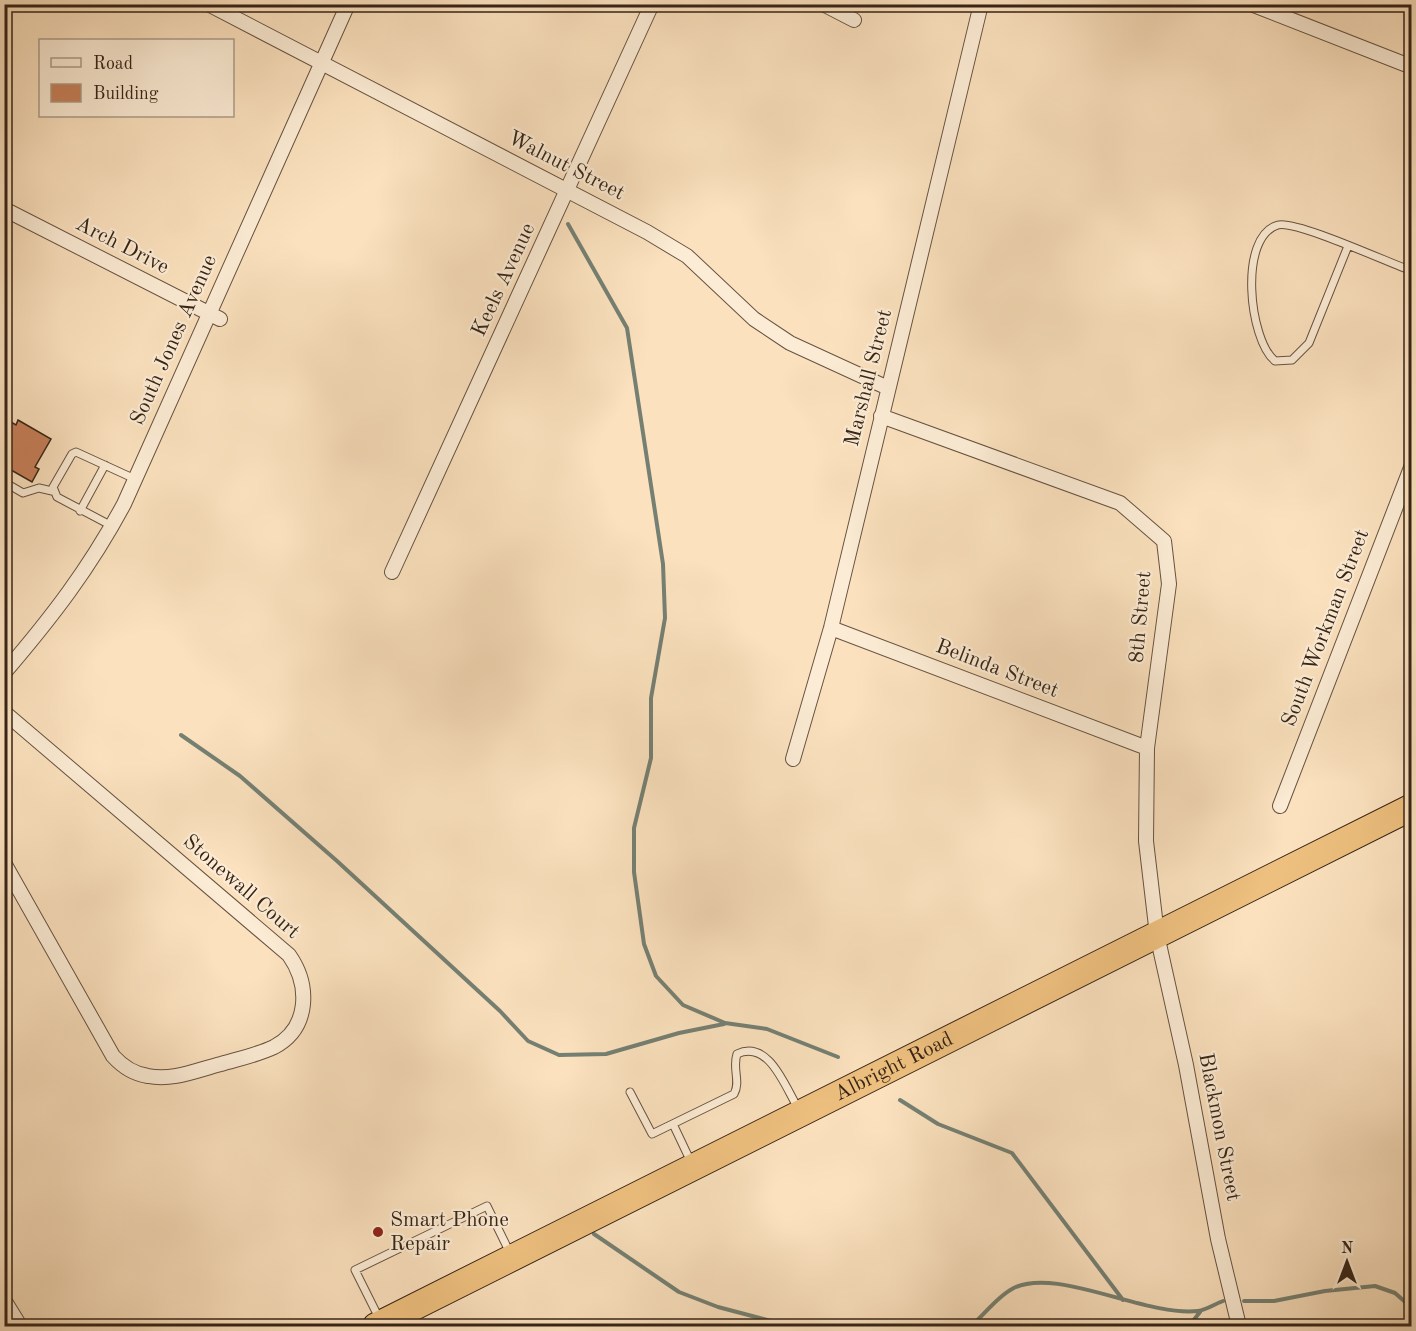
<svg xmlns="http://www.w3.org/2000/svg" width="1416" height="1331" font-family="'Old Standard TT',serif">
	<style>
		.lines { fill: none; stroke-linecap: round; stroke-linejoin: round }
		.stream { stroke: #758073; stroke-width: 4 }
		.building { fill: #c8805a; stroke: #362417; stroke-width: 1.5 }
		.lane-casing { stroke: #675341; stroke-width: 9 }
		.street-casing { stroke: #675341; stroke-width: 16 }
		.highway-casing { stroke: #362417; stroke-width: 28 }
		.lane { stroke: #fcecd5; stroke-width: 7 }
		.street { stroke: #fcecd5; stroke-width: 14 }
		.highway { stroke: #eec07f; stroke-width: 26 }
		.poi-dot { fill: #8f2418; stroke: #fcecd5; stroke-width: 2 }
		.labels { text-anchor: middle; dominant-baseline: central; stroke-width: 4.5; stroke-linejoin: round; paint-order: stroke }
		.street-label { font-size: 21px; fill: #362417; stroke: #fcecd5 }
		.poi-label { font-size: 21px; fill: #362417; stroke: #fcecd5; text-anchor: start }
	</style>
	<rect width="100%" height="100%" fill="#fbe1be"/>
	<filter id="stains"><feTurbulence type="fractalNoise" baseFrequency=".00333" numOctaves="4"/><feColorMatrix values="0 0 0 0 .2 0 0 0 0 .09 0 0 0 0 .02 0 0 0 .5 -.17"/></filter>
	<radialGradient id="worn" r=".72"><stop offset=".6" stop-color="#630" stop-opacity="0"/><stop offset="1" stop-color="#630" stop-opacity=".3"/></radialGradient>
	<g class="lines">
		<!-- stream -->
		<path class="stream" d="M568 224 627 328 663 564 665 618 651 698V758L634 828V872L644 944 656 976 683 1005 725 1023 767 1029 838 1057
			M181 735 240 776 337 861 500 1011 528 1041 559 1055 606 1054 679 1033 724 1024
			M900 1100 938 1124 1012 1153 1123 1300
			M594 1234 679 1292 718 1307 790 1326
			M1244 1301H1274L1325 1291 1375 1286 1395 1293 1412 1308
			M971 1326C984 1315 997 1297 1012 1289 1054 1265 1145 1317 1198 1311 1206 1310 1215 1304 1223 1301
			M1189 1326 1200 1312"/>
	</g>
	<!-- building -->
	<path class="building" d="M18 420 51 439 35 467 39 469 32 482 4 466V434L11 422 16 425Z"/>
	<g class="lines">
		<defs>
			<path id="lane" d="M1348 246 1309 343 1292 360 1275 361C1249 340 1238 236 1278 225 1296 220 1389 263 1412 271
				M4 482 23 493 39 488 52 491
				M80 511 105 465
				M112 526 57 497 53 487 72 454 76 452 135 479
				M630 1092 652 1134 734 1094C741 1082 732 1068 737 1054 769 1039 785 1087 798 1108
				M673 1124 691 1162
				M379 1318 355 1270 487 1206 510 1253"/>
			<path id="street" d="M208 4 647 232 687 256 754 319 790 343 888 388
				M823 4 854 20
				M1251 4 1412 67
				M4 209 220 319
				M881 416 1120 503 1164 541 1169 584 1147 748 1146 841 1157 935 1186 1065 1218 1239 1239 1326
				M392 572 652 4
				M831 628 1147 748
				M4 673C52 617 89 569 124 504L348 4
				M4 712 289 955C310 985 310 1028 274 1047 257 1055 238 1059 221 1064 197 1070 173 1081 148 1076 134 1074 122 1066 113 1056L4 863
				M793 759 831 628 981 4
				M1280 806 1412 465
				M4 1300 20 1326"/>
			<g id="highway">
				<path id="s1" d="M376 1326 1412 807"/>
			</g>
		</defs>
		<!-- lane casing -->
		<use href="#lane" class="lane-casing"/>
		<!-- street casing -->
		<use href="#street" class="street-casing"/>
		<!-- highway casing -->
		<use href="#highway" class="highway-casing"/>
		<!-- lane -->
		<use href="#lane" class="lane"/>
		<!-- street -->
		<use href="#street" class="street"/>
		<!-- highway -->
		<use href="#highway" class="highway"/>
	</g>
	<!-- markers -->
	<circle class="poi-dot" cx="378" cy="1232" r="6"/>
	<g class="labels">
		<!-- street labels -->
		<g class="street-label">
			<text transform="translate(566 166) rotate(27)">Walnut Street</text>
			<text transform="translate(122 246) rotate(27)">Arch Drive</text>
			<text transform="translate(504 280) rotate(-65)">Keels Avenue</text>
			<text transform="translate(174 340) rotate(-66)">South Jones Avenue</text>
			<text transform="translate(869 378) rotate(-76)">Marshall Street</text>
			<text transform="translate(1141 617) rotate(-85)">8th Street</text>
			<text transform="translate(1326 628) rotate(-69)">South Workman Street</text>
			<text transform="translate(997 669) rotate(21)">Belinda Street</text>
			<text transform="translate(241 887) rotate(41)">Stonewall Court</text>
			<text stroke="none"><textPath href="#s1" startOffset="579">Albright Road</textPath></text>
			<text transform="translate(1219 1127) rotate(79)">Blackmon Street</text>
		</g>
		<!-- poi labels -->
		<g class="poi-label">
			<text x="390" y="1220">Smart Phone<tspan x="390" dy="24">Repair</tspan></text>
		</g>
	</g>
	<!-- margin -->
	<rect width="1416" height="1331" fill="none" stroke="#fbe1be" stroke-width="24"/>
	<rect x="6" y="6" width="1404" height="1319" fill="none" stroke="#362417" stroke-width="3"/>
	<rect x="12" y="12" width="1392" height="1307" fill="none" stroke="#362417" stroke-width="1.5"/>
	<!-- legend -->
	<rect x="39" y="39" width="195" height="78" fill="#fcecd5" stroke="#ad9c89" stroke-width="1.5"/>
	<rect x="51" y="58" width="30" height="9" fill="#fcecd5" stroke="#ad9c89" stroke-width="1.5"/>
	<text x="93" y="69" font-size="18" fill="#362417">Road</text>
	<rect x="51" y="84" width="30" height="18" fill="#c8805a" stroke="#ad9c89" stroke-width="1.5"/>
	<text x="93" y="99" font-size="18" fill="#362417">Building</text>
	<!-- north arrow -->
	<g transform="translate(1347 1262)" stroke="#fcecd5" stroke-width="4.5" paint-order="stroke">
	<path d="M0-4.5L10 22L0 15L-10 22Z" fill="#362417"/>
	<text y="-9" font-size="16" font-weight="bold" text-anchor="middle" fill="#362417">N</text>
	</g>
	<rect width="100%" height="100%" filter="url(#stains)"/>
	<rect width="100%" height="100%" fill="url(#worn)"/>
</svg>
